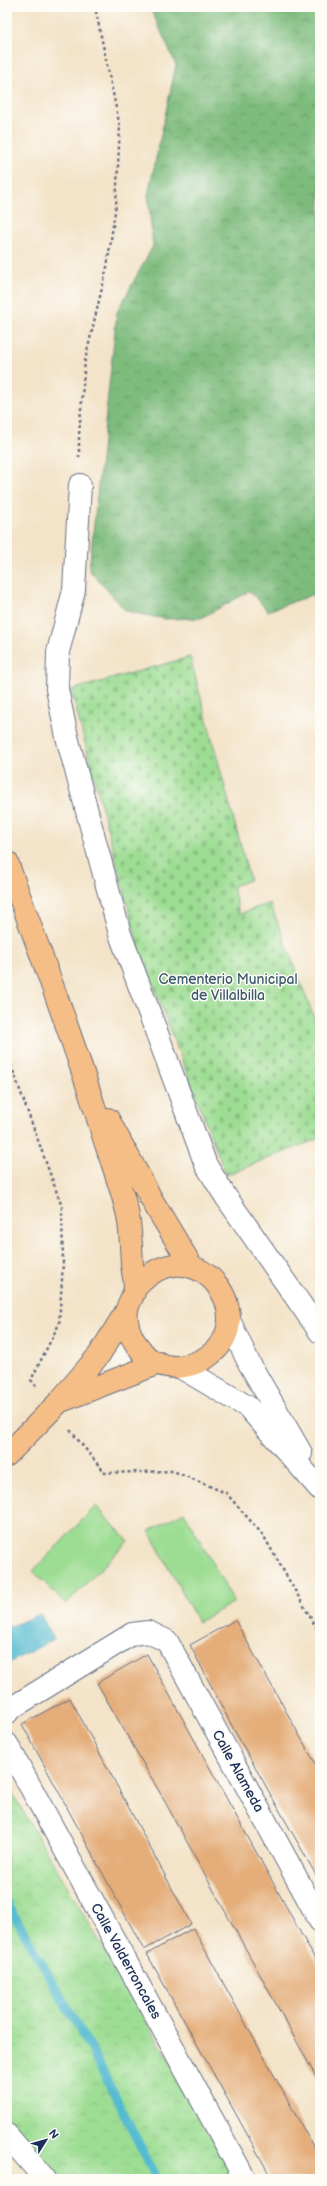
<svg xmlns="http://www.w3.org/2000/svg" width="327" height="2186" font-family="'Balsamiq Sans',sans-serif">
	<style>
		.forest { fill: url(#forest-crowns); stroke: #4c766e }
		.cemetery { fill: url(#cemetery-stones); stroke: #5c8678 }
		.park { fill: url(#park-crowns); stroke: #5c8678 }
		.pitch { fill: #9ddd93; stroke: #5c8678 }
		.water { fill: #52bacf; stroke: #367496 }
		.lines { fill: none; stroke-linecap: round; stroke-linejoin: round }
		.stream { stroke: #52bacf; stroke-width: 9 }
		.building { fill: #e4ad79 }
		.minor-casing { stroke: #676e83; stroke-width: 24 }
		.major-casing { stroke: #676e83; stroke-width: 24 }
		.path { stroke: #676e83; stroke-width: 2.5; stroke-dasharray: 3 3; stroke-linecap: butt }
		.minor { stroke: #fff; stroke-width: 22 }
		.major { stroke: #f6be87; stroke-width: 22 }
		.labels { text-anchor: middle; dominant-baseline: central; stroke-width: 3; stroke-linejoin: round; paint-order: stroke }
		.park-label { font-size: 14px; fill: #3c5a6b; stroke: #fdfcf7 }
		.street-label { font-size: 14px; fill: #1b2f5e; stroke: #fdfcf7 }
	</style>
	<defs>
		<pattern id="forest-crowns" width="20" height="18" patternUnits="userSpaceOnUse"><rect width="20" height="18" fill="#7ebc7d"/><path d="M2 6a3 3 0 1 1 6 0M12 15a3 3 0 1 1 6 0" fill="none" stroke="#66996a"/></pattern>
		<pattern id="cemetery-stones" width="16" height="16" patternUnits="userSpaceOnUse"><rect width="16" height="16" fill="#9ddd93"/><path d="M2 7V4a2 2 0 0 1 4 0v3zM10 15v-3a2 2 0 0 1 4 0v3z" fill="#87be81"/></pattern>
		<pattern id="park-crowns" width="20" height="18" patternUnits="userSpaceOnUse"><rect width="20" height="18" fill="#9ddd93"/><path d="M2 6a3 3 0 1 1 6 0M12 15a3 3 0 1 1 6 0" fill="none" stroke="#87be81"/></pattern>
	</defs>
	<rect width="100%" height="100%" fill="#fdfcf7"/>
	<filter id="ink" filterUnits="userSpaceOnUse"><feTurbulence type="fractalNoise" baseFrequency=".025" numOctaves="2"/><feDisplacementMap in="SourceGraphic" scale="8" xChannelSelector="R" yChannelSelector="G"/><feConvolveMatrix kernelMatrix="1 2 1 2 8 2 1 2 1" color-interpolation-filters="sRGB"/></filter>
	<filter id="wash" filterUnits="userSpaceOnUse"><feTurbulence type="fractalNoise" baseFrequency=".012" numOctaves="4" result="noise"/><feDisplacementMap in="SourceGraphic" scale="16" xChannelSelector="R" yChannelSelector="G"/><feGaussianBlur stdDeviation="0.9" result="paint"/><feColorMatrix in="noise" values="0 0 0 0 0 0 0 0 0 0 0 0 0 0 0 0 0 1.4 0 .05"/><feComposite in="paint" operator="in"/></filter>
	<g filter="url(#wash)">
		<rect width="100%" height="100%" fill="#f3e3c8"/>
		<!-- forest -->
		<path class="forest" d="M150 7H320V592L268 611 250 591 201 618 165 619 126 611 89 570 117 312 153 246 148 195 176 65Z"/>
		<!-- cemetery -->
		<path class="cemetery" d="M190 657 250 880 233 886 239 914 270 903 320 1033V1138L226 1175 139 948 71 690Z"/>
		<!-- park -->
		<path class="park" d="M7 1784 239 2179H45L7 2135Z"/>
		<!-- pitch -->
		<path class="pitch" d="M96 1506 128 1541 66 1604 33 1571Z
			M184 1512 234 1602 198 1622 149 1531Z"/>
		<!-- water -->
		<path class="water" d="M40 1614 54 1639 7 1664V1628Z"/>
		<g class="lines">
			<!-- stream -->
			<path class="stream" d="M7 1903 93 2053 157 2179"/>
		</g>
		<g id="blocks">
			<!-- building -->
			<path class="building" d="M235 1620 320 1772V1882L233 1728 190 1645Z
				M147 1654 320 1968V2084L159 1791 97 1683Z
				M70 1698 191 1924 144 1950 22 1724Z
				M193 1928 320 2159V2179H272L147 1954Z
				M7 2169 15 2179H7Z"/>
		</g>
	</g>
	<g filter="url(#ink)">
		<use href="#blocks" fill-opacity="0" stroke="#676e83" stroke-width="1"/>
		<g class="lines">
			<defs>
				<path id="minor" d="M80 485 74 590 58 652 57 689 67 737 120 934 206 1165 226 1197 320 1332
					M229 1320 249 1363 301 1453
					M180 1367 248 1407 320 1489
					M7 1713 10 1709 132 1634 148 1632 167 1641 320 1921
					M7 1744 245 2179
					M7 2135 45 2179"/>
				<path id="major" d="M7 862C40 953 75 1043 103 1135 111 1161 122 1188 128 1216 131 1231 131 1249 132 1265 133 1272 135 1281 135 1288 134 1296 128 1303 127 1310 125 1324 131 1339 140 1349 161 1379 208 1368 224 1339 242 1304 208 1257 169 1266 154 1269 145 1278 135 1288
					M108 1119 153 1202 192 1267
					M61 1401 159 1363
					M7 1455 58 1403 99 1355 127 1310"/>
			</defs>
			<!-- minor casing -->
			<use href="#minor" class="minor-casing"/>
			<!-- major casing -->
			<use href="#major" class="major-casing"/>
			<!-- path -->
			<path class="path" d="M311 7 320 11
				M79 458V435L85 360 107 267 116 205 120 127 95 7
				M7 1054 62 1207 63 1264 59 1324 31 1380 36 1386
				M70 1430 105 1473 173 1471 226 1493 263 1535 320 1634"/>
			<!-- minor -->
			<use href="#minor" class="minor"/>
			<!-- major -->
			<use href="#major" class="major"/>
		</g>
	</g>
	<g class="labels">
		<!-- park labels -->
		<g class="park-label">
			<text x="228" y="979">Cementerio Municipal<tspan x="228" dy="16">de Villalbilla</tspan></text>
		</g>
		<!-- street labels -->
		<g class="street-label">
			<text transform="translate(238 1771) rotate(61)">Calle Alameda</text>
			<text transform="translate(126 1961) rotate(61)">Calle Valderroncales</text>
		</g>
	</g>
	<!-- margin -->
	<rect width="327" height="2186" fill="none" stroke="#fdfcf7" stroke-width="24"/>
	<!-- north arrow -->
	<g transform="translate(46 2140) rotate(53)" stroke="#fdfcf7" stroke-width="3" paint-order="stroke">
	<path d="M0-3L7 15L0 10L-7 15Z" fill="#1b2f5e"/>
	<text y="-6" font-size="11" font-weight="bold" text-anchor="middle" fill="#1b2f5e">N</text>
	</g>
</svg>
